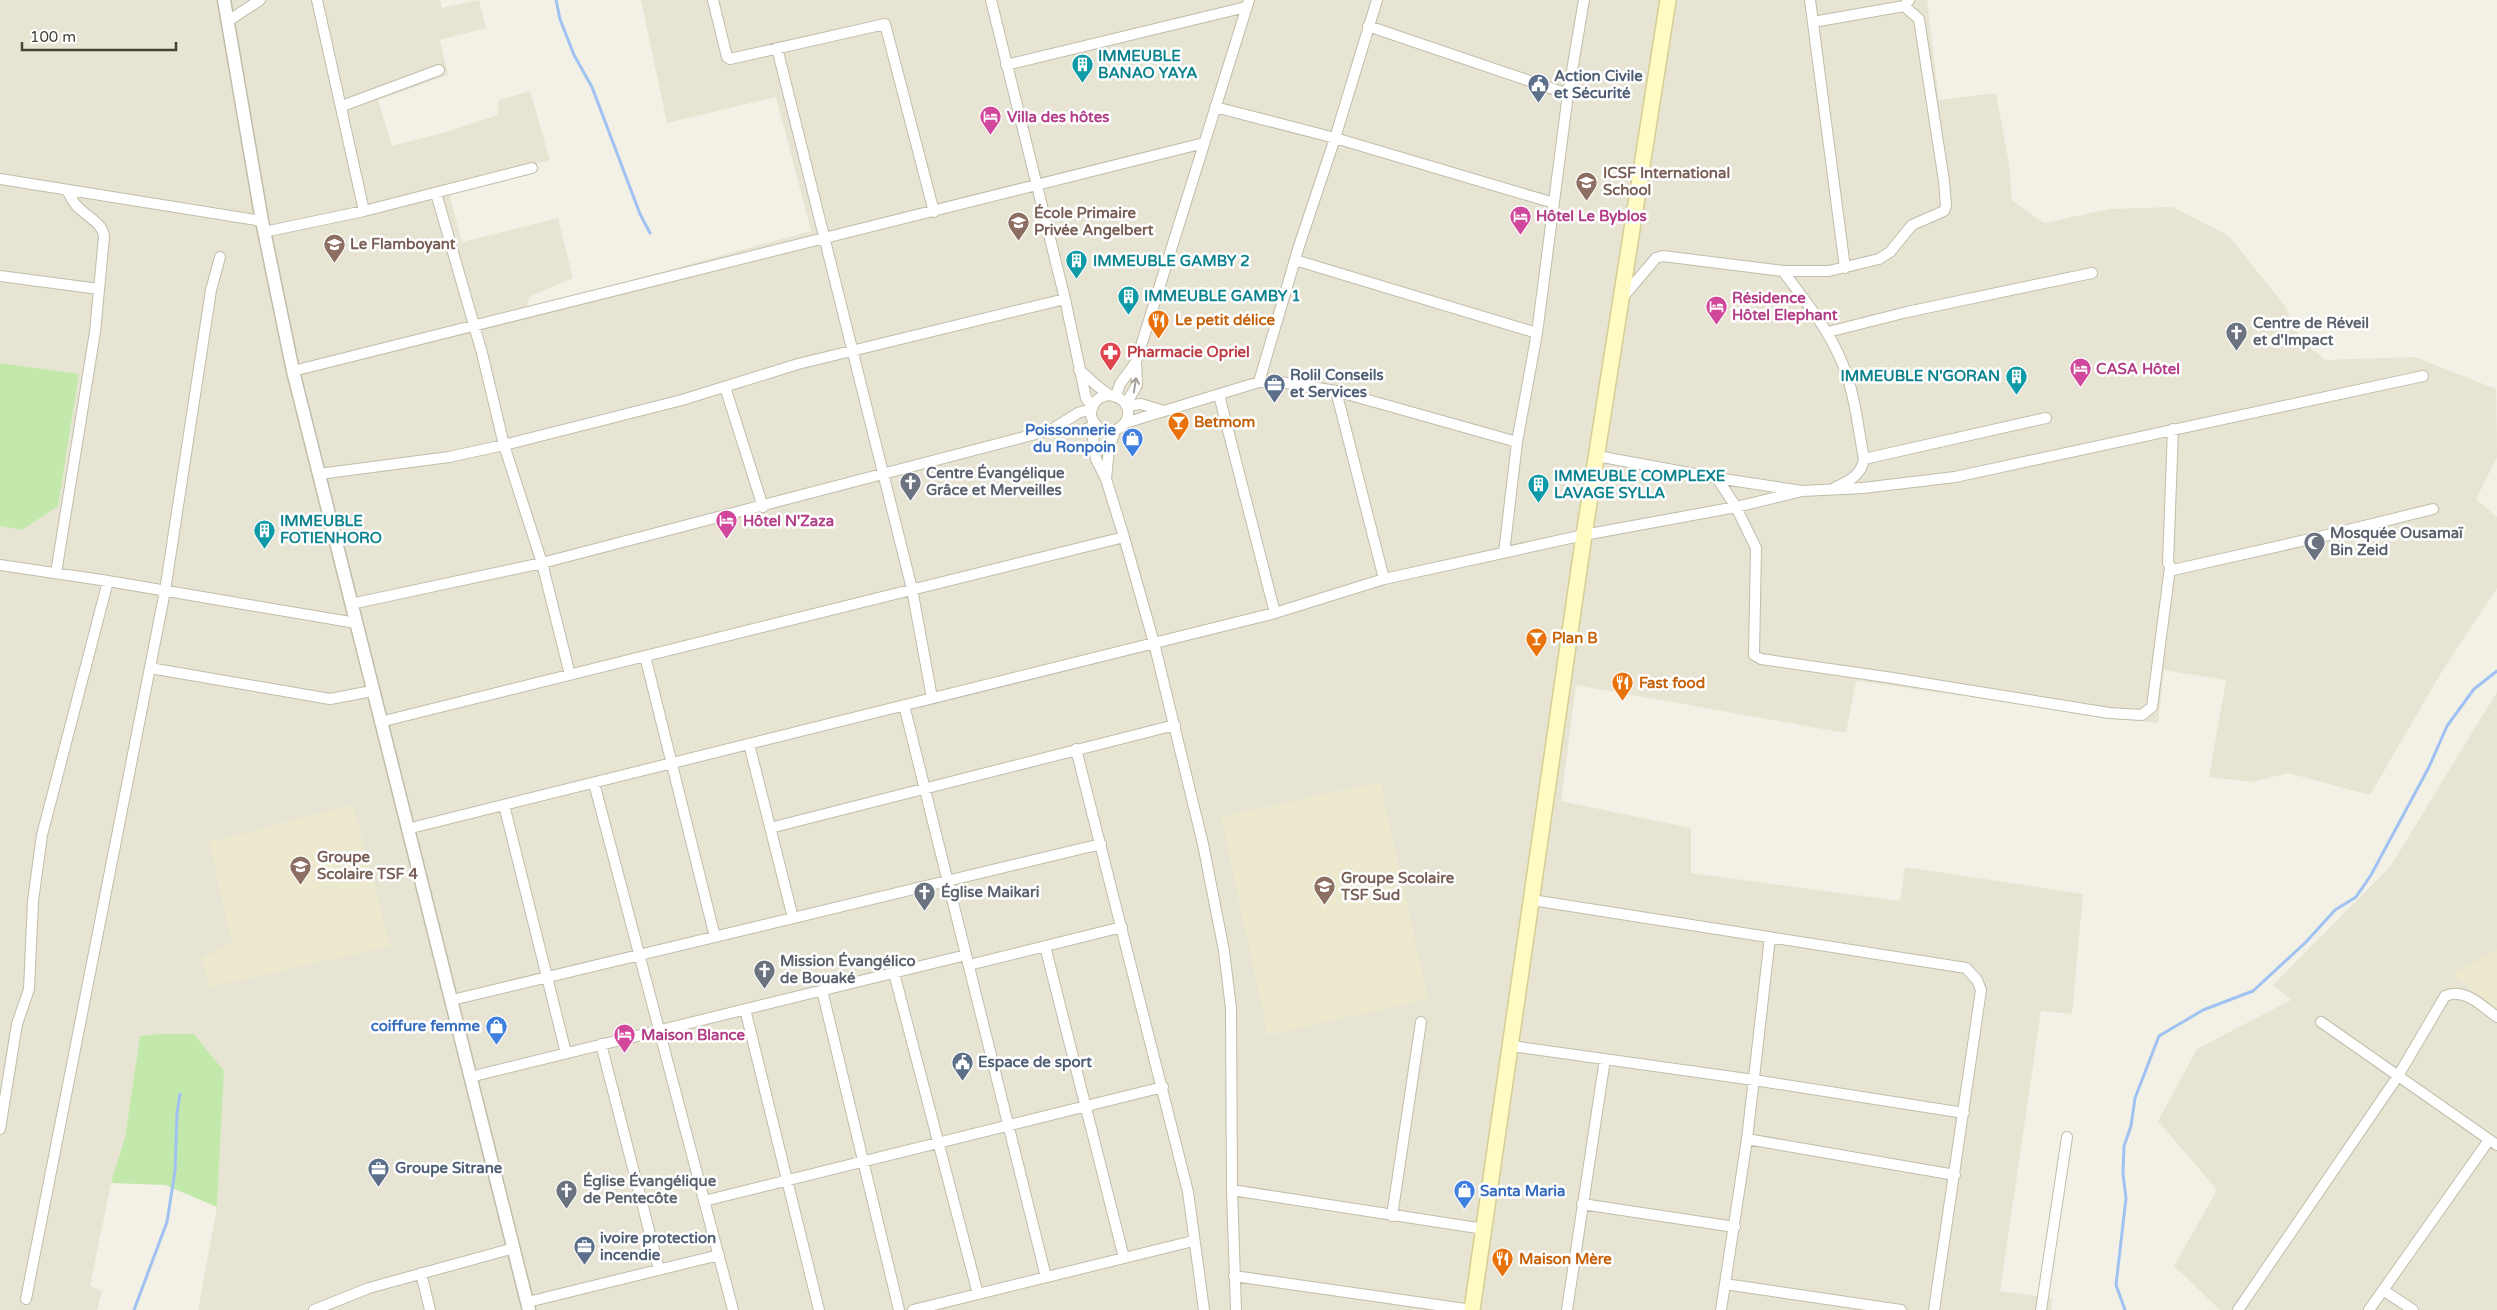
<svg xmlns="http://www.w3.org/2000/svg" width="2497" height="1310" font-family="'Varela Round',sans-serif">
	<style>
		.residential { fill: #e7e4d3 }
		.education { fill: #ece9ce }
		.green { fill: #c3e8ac }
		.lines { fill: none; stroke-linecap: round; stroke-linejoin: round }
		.stream { stroke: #9fc2f2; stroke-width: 3 }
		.minor-casing { stroke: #c1bdaa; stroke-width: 12 }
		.tertiary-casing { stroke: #c1bdaa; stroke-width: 15 }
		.secondary-casing { stroke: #d4ce93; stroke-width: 18 }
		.minor { stroke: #fff; stroke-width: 10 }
		.tertiary { stroke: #fff; stroke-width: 12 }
		.secondary { stroke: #fffbc3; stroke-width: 15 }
		.oneway { stroke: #a2a09a }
		.labels { text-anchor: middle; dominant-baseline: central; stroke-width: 5; stroke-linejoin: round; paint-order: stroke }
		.culture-label { font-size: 15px; font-weight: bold; fill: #0d838f; stroke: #fff; text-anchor: start }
		.service-label { font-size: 15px; font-weight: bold; fill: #4e5e75; stroke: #fff; text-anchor: start }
		.hotel-label { font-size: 15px; font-weight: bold; fill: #b23c85; stroke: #fff; text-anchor: start }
		.education-label { font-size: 15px; font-weight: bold; fill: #785e54; stroke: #fff; text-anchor: start }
		.food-label { font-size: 15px; font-weight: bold; fill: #c56008; stroke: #fff; text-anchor: start }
		.worship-label { font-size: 15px; font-weight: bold; fill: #5b616d; stroke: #fff; text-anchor: start }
		.health-label { font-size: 15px; font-weight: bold; fill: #be3a42; stroke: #fff; text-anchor: start }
		.shop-label { font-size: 15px; font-weight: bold; fill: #366cbe; stroke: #fff; text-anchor: end }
	</style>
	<rect width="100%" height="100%" fill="#f3f1e5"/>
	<!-- residential -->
	<path class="residential" d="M0 0H440L442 8 479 0 486 28 440 40 448 75 378 100 392 146 446 132 498 115 499 100 530 91 550 160 447 186 462 242 558 218 573 278 529 297 526 309 811 231 776 97 667 123 641 0H1927L1939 100 1996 93 2009 164 2012 200 2044 223 2110 209 2173 207 2229 236 2285 306 2301 340 2325 360 2415 357 2496 389 2497 457 2476 499 2497 517V588L2441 673 2370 795 2288 773 2253 782 2209 777 2226 680 2164 670 2158 723 1856 681 1846 733 1576 685 1561 801 1691 828V873L1900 901 1905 867 2083 894 2072 1014 2041 1011 2000 1291 2053 1298 2051 1310H198L217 1207 224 1071 194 1034H157L140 1036 125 1137 111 1183 90 1286 102 1291 97 1310H0V526L22 530 58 506 79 374 0 363Z
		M2497 692V1310H2220L2174 1266 2217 1190 2158 1121 2197 1049 2291 1000 2273 985 2390 867Z"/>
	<!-- education -->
	<path class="education" d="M1380 782 1428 999 1268 1035 1221 817Z
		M353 805 390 946 210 987 202 959 232 942 209 842Z
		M2497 950V1008L2452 974Z"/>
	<!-- green -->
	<path class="green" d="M0 363 79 374 58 506 22 530 0 526Z
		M157 1034H194L224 1071 217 1207 165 1185 111 1183 125 1137 140 1036Z"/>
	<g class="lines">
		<!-- stream -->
		<path class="stream" d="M556 0 560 19 574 55 592 87 640 214 650 233
			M134 1310 167 1222 175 1171 177 1114 180 1094
			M2125 1310 2116 1285 2126 1198 2123 1174 2124 1146 2131 1126 2135 1098 2159 1036 2203 1010 2253 991 2306 942 2335 910 2356 897 2371 875 2429 767 2447 726 2474 689 2497 671"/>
		<defs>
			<path id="minor" d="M317 0 364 211
				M713 0 727 57 730 59 885 24 934 212
				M991 0 1065 299 1086 398 1092 406
				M1810 0 1845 268
				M228 21 260 0
				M1813 22 1904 6
				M1368 26 1568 94
				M777 48 912 589 932 698
				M1006 65 1246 7
				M342 106 439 70
				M1215 107 1335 138 1554 203
				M0 179 262 221
				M436 193 482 353 504 445 542 563 570 675
				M264 232 364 211 532 168
				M1295 260 1537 333
				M1783 271C1805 301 1829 329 1843 365 1855 394 1858 428 1864 459 1861 476 1849 481 1834 488
				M0 276 99 289
				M1622 298 1656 258 1663 256 1783 271H1829L1879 259 1890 252 1912 225 1944 211 1946 206 1944 181 1919 19 1904 6 1909 0
				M1828 332 1907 312 2092 273
				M1079 370C1088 377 1100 390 1110 395 1116 397 1120 397 1124 402 1141 423 1102 448 1091 416 1091 403 1098 396 1110 395
				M293 371 1204 143
				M1259 382 1299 246 1335 138 1377 0
				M725 387 763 507
				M1336 391 1384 579
				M1219 395 1275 613
				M1116 396 1120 384 1136 362 1249 0
				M1126 404 1137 385 1136 362
				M1127 406 1141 404 1164 411
				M1125 423 1259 382H1280L1336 391 1517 442
				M1097 427 1093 439 1096 459 1106 479 1124 537 1154 643 1203 844 1224 951 1231 1008 1232 1190 1236 1310
				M2173 429 2168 563 2173 570 2328 535 2433 509
				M1051 430 1078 413 1091 409
				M1597 456 1717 478 1802 491 1863 488 1955 477 2423 376
				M1864 459 2046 418
				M319 474 449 457 504 445 682 400 798 364 1065 299
				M1717 478 1736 507 1756 548 1754 655 1761 659 1886 677 2109 713 2142 715 2152 707 2170 567
				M1106 479 1109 448 1115 431
				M1504 553 1517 442 1537 333 1568 94 1584 0
				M0 565 108 581 356 623
				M56 573 95 332 104 237C103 223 87 217 78 207 73 203 70 195 67 190
				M351 604 542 563 1051 430 1082 431 1095 425
				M645 656 715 937
				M150 668 330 699 372 691
				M904 705 1046 1277
				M380 722 1124 537
				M749 744 793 918
				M1076 749 1188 1192 1204 1310
				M594 783 733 1310
				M504 805 566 1053
				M770 828 1175 725
				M407 829 1275 613 1384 579 1584 535 1736 507 1802 491
				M1532 900 1966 968 1977 980 1981 990 1934 1310
				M1045 946 1124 1258
				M969 965 1122 927
				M894 973 978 1294
				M822 990 899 1310
				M452 1000 1101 844
				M745 1009 819 1310
				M2321 1022 2497 1145
				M601 1044 659 1269
				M1512 1046 1754 1080 1964 1113
				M470 1077 966 955
				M0 1129 17 1024 29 989 33 901 42 835 108 581
				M1747 1139 1955 1175
				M1232 1190 1484 1229
				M704 1201 1163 1087
				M1582 1204 1735 1227
				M1392 1216 1421 1022
				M421 1273 430 1310
				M1234 1276 1472 1310
				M1725 1284 1901 1310
				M2383 1290 2413 1310
				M26 1299 165 591 211 290 220 257
				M528 1302 719 1255
				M314 1310 369 1288 514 1248
				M913 1310 1193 1241
				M1567 1310 1605 1059
				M1721 1310 1747 1139 1770 937
				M2041 1310 2067 1137
				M2238 1310 2398 1076 2445 996C2464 987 2482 1006 2497 1017
				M2369 1310 2489 1140"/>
			<path id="tertiary" d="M224 0 262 221 293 371 529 1310"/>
			<path id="secondary" d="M1472 1310 1584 535 1668 0"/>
		</defs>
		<!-- minor casing -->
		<use href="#minor" class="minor-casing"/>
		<!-- tertiary casing -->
		<use href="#tertiary" class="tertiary-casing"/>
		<!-- secondary casing -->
		<use href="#secondary" class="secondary-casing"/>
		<!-- minor -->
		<use href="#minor" class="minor"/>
		<!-- tertiary -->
		<use href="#tertiary" class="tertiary"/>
		<!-- secondary -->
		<use href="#secondary" class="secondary"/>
	</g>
	<!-- one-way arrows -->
	<defs><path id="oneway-shaft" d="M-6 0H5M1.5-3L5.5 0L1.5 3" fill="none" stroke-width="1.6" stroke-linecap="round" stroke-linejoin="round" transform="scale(1.25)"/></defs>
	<use class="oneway" href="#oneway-shaft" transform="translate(1135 385) rotate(-81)"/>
	<!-- icons -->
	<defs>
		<symbol id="building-pin" viewBox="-11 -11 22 30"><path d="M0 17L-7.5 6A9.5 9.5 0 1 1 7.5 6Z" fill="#0f9aa8" stroke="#fff"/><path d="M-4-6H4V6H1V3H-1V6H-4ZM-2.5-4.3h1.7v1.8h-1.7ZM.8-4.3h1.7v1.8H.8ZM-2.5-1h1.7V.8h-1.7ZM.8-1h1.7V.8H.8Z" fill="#fff"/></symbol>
		<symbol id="civic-pin" viewBox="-11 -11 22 30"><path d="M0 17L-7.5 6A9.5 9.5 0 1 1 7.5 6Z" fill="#5c6f8a" stroke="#fff"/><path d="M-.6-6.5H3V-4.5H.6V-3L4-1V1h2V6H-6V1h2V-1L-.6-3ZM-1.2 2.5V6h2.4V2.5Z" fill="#fff"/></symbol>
		<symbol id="hotel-pin" viewBox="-11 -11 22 30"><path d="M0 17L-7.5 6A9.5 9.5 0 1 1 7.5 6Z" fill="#d1479c" stroke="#fff"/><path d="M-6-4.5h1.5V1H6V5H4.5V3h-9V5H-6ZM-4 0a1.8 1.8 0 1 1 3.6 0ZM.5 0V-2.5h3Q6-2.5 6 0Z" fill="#fff"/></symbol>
		<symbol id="university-pin" viewBox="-11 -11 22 30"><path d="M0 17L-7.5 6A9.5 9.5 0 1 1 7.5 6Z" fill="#8d6e63" stroke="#fff"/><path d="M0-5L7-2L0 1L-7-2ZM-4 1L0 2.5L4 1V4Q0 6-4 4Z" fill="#fff"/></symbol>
		<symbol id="school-pin" viewBox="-11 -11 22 30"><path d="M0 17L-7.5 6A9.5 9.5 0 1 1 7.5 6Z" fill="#8d6e63" stroke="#fff"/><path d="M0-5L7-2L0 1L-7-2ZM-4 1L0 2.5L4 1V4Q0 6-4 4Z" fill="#fff"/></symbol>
		<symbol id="restaurant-pin" viewBox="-11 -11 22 30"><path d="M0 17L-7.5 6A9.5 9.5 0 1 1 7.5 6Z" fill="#e8710a" stroke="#fff"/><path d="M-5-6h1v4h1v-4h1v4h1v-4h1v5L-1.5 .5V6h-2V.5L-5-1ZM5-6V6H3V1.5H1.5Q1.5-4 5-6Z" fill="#fff"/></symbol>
		<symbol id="church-pin" viewBox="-11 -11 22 30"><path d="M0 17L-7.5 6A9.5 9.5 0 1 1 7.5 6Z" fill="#6b7280" stroke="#fff"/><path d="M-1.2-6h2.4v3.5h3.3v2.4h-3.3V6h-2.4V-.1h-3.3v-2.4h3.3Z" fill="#fff"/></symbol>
		<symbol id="pharmacy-pin" viewBox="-11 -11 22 30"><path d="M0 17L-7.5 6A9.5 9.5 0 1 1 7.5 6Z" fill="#e0444e" stroke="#fff"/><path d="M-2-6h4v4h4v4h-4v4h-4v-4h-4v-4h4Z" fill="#fff"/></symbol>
		<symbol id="office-pin" viewBox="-11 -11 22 30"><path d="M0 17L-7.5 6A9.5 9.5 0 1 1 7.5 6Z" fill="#5c6f8a" stroke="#fff"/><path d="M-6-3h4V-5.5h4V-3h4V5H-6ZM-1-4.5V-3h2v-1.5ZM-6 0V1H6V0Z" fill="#fff"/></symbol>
		<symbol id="bar-pin" viewBox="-11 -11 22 30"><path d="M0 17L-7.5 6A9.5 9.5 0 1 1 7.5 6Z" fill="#e8710a" stroke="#fff"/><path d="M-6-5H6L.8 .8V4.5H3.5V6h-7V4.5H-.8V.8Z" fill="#fff"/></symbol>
		<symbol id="shop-pin" viewBox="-11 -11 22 30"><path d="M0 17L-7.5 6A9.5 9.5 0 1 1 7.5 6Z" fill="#3f7fe0" stroke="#fff"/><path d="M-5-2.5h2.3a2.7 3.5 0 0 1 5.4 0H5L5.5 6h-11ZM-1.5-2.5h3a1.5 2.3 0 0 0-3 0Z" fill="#fff"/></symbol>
		<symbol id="mosque-pin" viewBox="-11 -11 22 30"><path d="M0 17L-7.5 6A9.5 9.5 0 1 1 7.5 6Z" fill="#6b7280" stroke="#fff"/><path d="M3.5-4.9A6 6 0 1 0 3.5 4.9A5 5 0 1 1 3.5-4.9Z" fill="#fff"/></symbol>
	</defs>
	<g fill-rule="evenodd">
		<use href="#building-pin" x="1070" y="52" width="25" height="34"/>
		<use href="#civic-pin" x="1526" y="72" width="25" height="34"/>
		<use href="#hotel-pin" x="978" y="104" width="25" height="34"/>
		<use href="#university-pin" x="1574" y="170" width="25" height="34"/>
		<use href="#hotel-pin" x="1508" y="204" width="25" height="34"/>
		<use href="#school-pin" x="1006" y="210" width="25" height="34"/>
		<use href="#school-pin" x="322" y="232" width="25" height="34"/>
		<use href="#building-pin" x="1064" y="248" width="25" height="34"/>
		<use href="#building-pin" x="1116" y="284" width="25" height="34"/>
		<use href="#hotel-pin" x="1704" y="294" width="25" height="34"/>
		<use href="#restaurant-pin" x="1146" y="308" width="25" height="34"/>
		<use href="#church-pin" x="2224" y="320" width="25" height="34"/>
		<use href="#pharmacy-pin" x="1098" y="340" width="25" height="34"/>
		<use href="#hotel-pin" x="2068" y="356" width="25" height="34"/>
		<use href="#building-pin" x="2004" y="364" width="25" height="34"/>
		<use href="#office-pin" x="1262" y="372" width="25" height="34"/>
		<use href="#bar-pin" x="1166" y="410" width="25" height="34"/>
		<use href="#shop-pin" x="1120" y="426" width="25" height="34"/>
		<use href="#church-pin" x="898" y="470" width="25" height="34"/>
		<use href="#building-pin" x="1526" y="472" width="25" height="34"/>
		<use href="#hotel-pin" x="714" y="508" width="25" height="34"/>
		<use href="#building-pin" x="252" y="518" width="25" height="34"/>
		<use href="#mosque-pin" x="2302" y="530" width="25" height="34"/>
		<use href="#bar-pin" x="1524" y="626" width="25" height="34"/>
		<use href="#restaurant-pin" x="1610" y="670" width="25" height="34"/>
		<use href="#school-pin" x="288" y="854" width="25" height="34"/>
		<use href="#school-pin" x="1312" y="874" width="25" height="34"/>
		<use href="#church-pin" x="912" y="880" width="25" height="34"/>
		<use href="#church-pin" x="752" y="958" width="25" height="34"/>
		<use href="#shop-pin" x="484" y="1014" width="25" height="34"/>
		<use href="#hotel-pin" x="612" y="1022" width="25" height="34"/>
		<use href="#civic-pin" x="950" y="1050" width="25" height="34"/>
		<use href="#office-pin" x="366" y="1156" width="25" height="34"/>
		<use href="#church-pin" x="554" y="1178" width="25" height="34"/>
		<use href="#shop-pin" x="1452" y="1178" width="25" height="34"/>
		<use href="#office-pin" x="572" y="1234" width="25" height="34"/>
		<use href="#restaurant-pin" x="1490" y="1246" width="25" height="34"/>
	</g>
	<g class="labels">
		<!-- culture labels -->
		<g class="culture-label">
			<text x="1098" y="56">IMMEUBLE<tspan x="1098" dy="17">BANAO YAYA</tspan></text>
			<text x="1093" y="261">IMMEUBLE GAMBY 2</text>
			<text x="1144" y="296">IMMEUBLE GAMBY 1</text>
			<text x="2000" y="376" text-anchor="end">IMMEUBLE N'GORAN</text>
			<text x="1554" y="476">IMMEUBLE COMPLEXE<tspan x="1554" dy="17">LAVAGE SYLLA</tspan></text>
			<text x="280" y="521">IMMEUBLE<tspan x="280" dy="17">FOTIENHORO</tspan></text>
		</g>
		<!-- service labels -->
		<g class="service-label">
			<text x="1554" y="76">Action Civile<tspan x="1554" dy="17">et Sécurité</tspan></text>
			<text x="1290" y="375">Rolil Conseils<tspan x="1290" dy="17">et Services</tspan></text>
			<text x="978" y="1062">Espace de sport</text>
			<text x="395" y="1168">Groupe Sitrane</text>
			<text x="600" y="1238">ivoire protection<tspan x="600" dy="17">incendie</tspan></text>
		</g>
		<!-- hotel labels -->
		<g class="hotel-label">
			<text x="1007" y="117">Villa des hôtes</text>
			<text x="1536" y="216">Hôtel Le Byblos</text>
			<text x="1732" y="298">Résidence<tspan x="1732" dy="17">Hôtel Elephant</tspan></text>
			<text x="2096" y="369">CASA Hôtel</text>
			<text x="743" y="521">Hôtel N'Zaza</text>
			<text x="641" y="1035">Maison Blance</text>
		</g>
		<!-- education labels -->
		<g class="education-label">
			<text x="1603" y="173">ICSF International<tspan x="1603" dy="17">School</tspan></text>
			<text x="1034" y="213">École Primaire<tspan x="1034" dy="17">Privée Angelbert</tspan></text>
			<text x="350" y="244">Le Flamboyant</text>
			<text x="317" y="857">Groupe<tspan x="317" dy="17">Scolaire TSF 4</tspan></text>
			<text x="1341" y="878">Groupe Scolaire<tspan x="1341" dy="17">TSF Sud</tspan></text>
		</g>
		<!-- food labels -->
		<g class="food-label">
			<text x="1175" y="320">Le petit délice</text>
			<text x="1194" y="422">Betmom</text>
			<text x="1552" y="638">Plan B</text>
			<text x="1639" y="683">Fast food</text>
			<text x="1519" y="1259">Maison Mère</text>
		</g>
		<!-- worship labels -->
		<g class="worship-label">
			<text x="2253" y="323">Centre de Réveil<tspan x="2253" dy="17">et d'Impact</tspan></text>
			<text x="926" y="473">Centre Évangélique<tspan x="926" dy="17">Grâce et Merveilles</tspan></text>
			<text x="2330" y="533">Mosquée Ousamaï<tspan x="2330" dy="17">Bin Zeid</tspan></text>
			<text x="941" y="892">Église Maikari</text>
			<text x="780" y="961">Mission Évangélico<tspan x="780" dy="17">de Bouaké</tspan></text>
			<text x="583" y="1181">Église Évangélique<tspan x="583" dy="17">de Pentecôte</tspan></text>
		</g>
		<!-- health labels -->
		<g class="health-label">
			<text x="1127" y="352">Pharmacie Opriel</text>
		</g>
		<!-- shop labels -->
		<g class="shop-label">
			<text x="1116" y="430">Poissonnerie<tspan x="1116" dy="17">du Ronpoin</tspan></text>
			<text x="480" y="1026">coiffure femme</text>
			<text x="1480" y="1191" text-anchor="start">Santa Maria</text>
		</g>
	</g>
	<!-- scale -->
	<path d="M22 42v8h154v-8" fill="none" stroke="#454234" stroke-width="2.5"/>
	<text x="30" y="42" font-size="15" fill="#454234" stroke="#ffffff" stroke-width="4" paint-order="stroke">100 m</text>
</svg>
